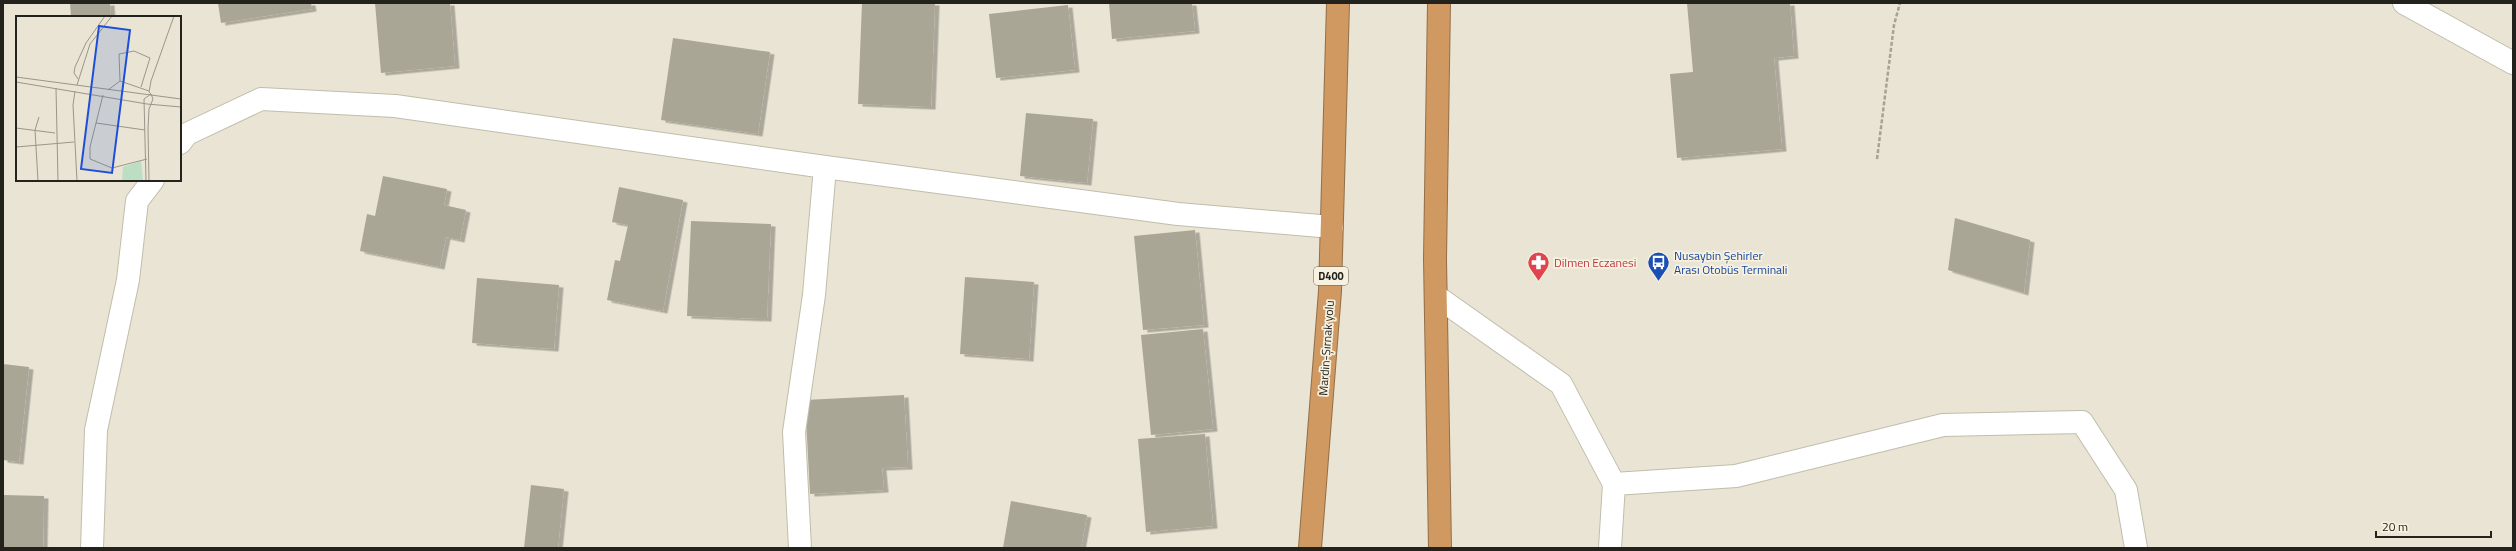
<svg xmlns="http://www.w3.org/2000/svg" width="2516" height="551" font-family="'Titillium Web',sans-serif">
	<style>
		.building { fill: #aaa696; filter: url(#shadow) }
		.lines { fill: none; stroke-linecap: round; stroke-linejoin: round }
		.minor-casing { stroke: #c1bdac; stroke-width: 24 }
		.highway-casing { stroke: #936f49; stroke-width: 24 }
		.path { stroke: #a6a295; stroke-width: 2.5; stroke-dasharray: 4 2; stroke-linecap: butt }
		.minor { stroke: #fff; stroke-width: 22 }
		.highway { stroke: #cf9961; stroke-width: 22 }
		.labels { text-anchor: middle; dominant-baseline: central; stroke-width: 3.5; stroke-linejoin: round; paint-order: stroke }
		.shield { fill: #f6f1e0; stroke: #636057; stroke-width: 1 }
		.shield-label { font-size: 11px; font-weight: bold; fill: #24221c }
		.transit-label { font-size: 12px; fill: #164399; stroke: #f6f1e0; text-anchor: start }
		.health-label { font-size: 12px; fill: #be3a42; stroke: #f6f1e0; text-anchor: start }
		.street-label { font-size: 12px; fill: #24221c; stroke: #f6f1e0 }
		.inset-road { fill: none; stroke: #9a968a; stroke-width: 1 }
		.view { fill: #1d4ed8; fill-opacity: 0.15; stroke: #1d4ed8; stroke-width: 2 }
		.inset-edge { fill: none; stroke: #24221c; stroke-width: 2 }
	</style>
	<defs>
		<filter id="shadow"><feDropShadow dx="4.5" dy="2.5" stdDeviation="0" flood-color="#0004"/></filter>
	</defs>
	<rect width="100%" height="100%" fill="#e9e4d3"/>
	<!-- building -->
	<path class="building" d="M70 3H110L111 17H71Z
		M218 3H311L312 9 221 23Z
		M375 3H450L455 66 381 73Z
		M862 3H935L931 107 858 104Z
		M1109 3H1192L1195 31 1112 39Z
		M1687 3H1790L1794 56 1774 58 1782 149 1677 158 1670 74 1693 72Z
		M1068 5 1075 70 996 78 989 14Z
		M673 38 770 52 758 134 661 120Z
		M1026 113 1093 119 1087 183 1020 176Z
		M383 176 447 189 444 205 466 210 460 240 446 237 440 267 360 251 367 214 375 216Z
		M619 187 683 200 663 311 607 300 615 260 620 261 628 225 612 222Z
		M1955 218 2030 240 2024 293 1948 270Z
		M691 221 771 224 767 319 687 316Z
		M1195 230 1204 325 1143 330 1134 236Z
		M965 277 1034 282 1029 359 960 354Z
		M477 278 559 285 554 349 472 343Z
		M1203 329 1213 429 1151 435 1141 335Z
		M3 364 29 367 19 462 3 460Z
		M904 395 908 467 882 468 884 490 810 494 805 400Z
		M1205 434 1213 526 1146 532 1138 439Z
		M531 485 564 489 558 548H524Z
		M3 495 44 496 43 548H3Z
		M1011 501 1087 515 1081 548H1003Z"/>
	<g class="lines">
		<defs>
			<path id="minor" d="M2404 3 2513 63
				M180 143 187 134 261 99 395 106 825 167 1178 214 1332 227
				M1436 296 1561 384 1614 484 1610 548
				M1614 484 1736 476 1943 425 2082 422 2126 490 2136 548
				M92 548 96 430 128 280 137 201 153 180
				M800 548 794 432 814 295 825 167"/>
			<path id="highway" d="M1439 3 1435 259 1440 548
				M1310 548 1330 291 1338 3"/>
		</defs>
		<!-- minor casing -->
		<use href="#minor" class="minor-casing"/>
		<!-- highway casing -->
		<use href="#highway" class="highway-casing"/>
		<!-- path -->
		<path class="path" d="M1877 159 1894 25 1900 3"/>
		<!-- minor -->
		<use href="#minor" class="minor"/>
		<!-- highway -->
		<use href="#highway" class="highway"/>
	</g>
	<!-- icons -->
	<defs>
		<symbol id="pharmacy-pin" viewBox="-11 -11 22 30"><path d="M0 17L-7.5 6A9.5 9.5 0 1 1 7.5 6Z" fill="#e0444e" stroke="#f6f1e0"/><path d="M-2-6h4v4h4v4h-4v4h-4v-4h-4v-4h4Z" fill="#fff"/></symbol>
		<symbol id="bus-pin" viewBox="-11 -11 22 30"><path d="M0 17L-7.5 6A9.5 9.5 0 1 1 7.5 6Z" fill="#1a4fb4" stroke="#f6f1e0"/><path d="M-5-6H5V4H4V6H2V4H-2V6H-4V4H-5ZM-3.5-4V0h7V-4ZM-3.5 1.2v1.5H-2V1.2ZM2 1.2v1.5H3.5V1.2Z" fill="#fff"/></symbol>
	</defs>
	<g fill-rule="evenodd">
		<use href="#pharmacy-pin" x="1526" y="250" width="25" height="34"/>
		<use href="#bus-pin" x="1646" y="250" width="25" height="34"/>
	</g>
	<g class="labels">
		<!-- shield labels -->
		<rect class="shield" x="1314" y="267" width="34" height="18" rx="3"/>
		<g class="shield-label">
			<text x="1331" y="276">D400</text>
		</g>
		<!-- transit labels -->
		<g class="transit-label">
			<text x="1674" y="255">Nusaybin Şehirler<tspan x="1674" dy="14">Arası Otobüs Terminali</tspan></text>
		</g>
		<!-- health labels -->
		<g class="health-label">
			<text x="1554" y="262">Dilmen Eczanesi</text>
		</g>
		<!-- street labels -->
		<g class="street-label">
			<text transform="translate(1326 348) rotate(-86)">Mardin-Şırnak yolu</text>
		</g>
	</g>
	<!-- overview -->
	<g transform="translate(16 16)">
		<rect width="165" height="165" fill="#e9e4d3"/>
		<path d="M125 145 127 165H106L107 151Z" fill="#bcdfc3"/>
		<path class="inset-road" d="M0 61 165 83M62 63 58 57 59 51 70 27 89 0M104 65 103 38 118 35 134 42 125 71M0 66 131 88 165 91M61 69 74 28 96 0M40 72 42 165M92 74 104 65 133 75M59 75 57 89 61 165M135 78 133 76 135 65 158 0M87 79 74 131V143L96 152 131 143M80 107 129 114M0 112 39 117M0 131 58 126M22 165 19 114 23 101M130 165 128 83 135 78 137 83 133 93 132 112 133 165"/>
		<path class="view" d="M83 10 114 14 96 157 65 153Z"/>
		<rect width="165" height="165" class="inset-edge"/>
	</g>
	<!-- border -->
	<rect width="2516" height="551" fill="none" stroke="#24221c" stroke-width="8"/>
	<!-- scale -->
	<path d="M2376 531v6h115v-6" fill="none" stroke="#24221c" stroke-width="2"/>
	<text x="2382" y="531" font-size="12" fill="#24221c" stroke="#f6f1e0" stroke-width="3" paint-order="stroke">20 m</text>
</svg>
